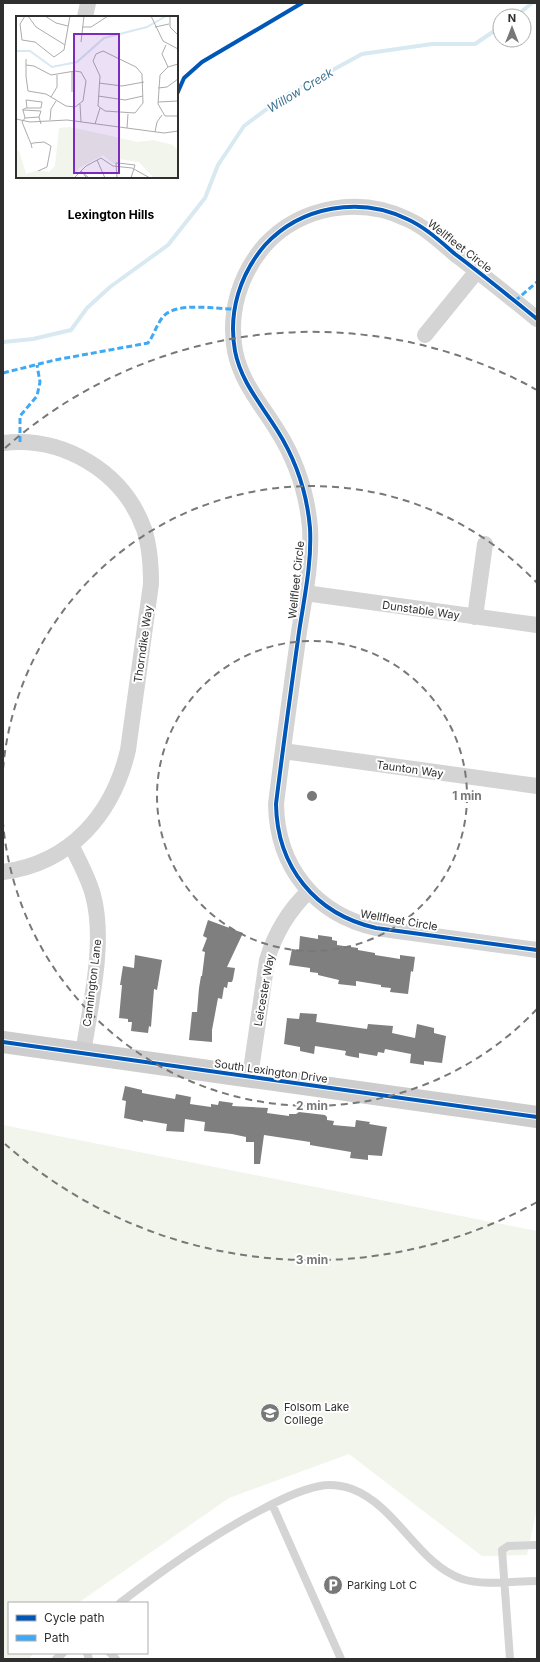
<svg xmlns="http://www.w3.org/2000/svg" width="540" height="1662" font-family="Inter,sans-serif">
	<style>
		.green { fill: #f1f5ec }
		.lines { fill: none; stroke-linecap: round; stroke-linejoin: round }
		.stream { stroke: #d8e9f2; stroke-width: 4 }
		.building { fill: #7f7f7f }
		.lane { stroke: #d4d4d4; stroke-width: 8 }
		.street { stroke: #d4d4d4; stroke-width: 16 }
		.secondary { stroke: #cdcdcd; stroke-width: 22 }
		.quiet { stroke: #3fa9f5; stroke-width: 3; stroke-dasharray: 6 3; stroke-linecap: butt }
		.cycleway-casing { stroke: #fff; stroke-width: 6 }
		.cycleway { stroke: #0057b8; stroke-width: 4 }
		.ring { fill: none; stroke: #787878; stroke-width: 2; stroke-dasharray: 7 5 }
		.labels { text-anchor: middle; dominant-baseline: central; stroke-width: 4; stroke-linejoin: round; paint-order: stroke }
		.street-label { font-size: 11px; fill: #2f2f2f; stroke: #fff }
		.poi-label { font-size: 11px; fill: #2f2f2f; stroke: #fff; text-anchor: start }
		.water-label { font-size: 12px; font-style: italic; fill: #3b7392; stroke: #fff }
		.neighbourhood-label { font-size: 12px; font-weight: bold; fill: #000; stroke: #fff }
		.inset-river { fill: none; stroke: #d8e9f2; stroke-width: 2 }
		.inset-road { fill: none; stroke: #acacac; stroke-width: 1 }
		.view { fill: #7b2cbf; fill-opacity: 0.15; stroke: #7b2cbf; stroke-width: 2 }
		.inset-edge { fill: none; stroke: #2f2f2f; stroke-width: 2 }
		.centre { fill: #787878; stroke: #fff; stroke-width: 2 }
		.ring-label { font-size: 12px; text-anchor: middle; font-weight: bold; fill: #787878; stroke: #fff; stroke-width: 4; stroke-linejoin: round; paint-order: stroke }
	</style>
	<rect width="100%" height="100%" fill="#fff"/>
	<!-- green -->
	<path class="green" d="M3 1125 537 1231V1508L527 1555 482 1556 349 1454 229 1498 78 1603H9V1653H33L29 1659H3Z"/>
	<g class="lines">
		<!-- stream -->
		<path class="stream" d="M516 16 532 3
			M3 342 33 339 71 330 87 308 110 287 168 245 205 198 218 165 244 126 283 97 362 54 432 44H475L500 27"/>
	</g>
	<!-- building -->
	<path class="building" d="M208 920 243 933 227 967 235 968 233 979 232 982H228L227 988 224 987 222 999 218 998 212 1030V1042L189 1040 192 1012H197L199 988 201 976H202L205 952 202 951 207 938 203 936Z
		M318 935 332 937V940L337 941V945L358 948V950L375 953V955L400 959V955L415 957 413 972 411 971 408 994 390 992 391 988 381 987V985L356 981V986L338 984 339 980 318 975V973L310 972V968L289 965 292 949 299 950 300 936 318 939Z
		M135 955 162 960 157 990 154 989 151 1027 149 1026 148 1033 131 1031 132 1022H128V1019L119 1018 122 985H120L123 966 134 968Z
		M300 1013 317 1014 316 1022 367 1029 368 1024 393 1026 392 1033 415 1038 417 1024 434 1028V1033L446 1036 442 1063 424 1061V1065L410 1063 411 1054 385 1049 384 1053 378 1052 377 1056 359 1053V1058L348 1056 345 1055 346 1051 315 1046 314 1054 300 1051V1047L284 1044 287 1018 299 1019Z
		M125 1086 142 1090V1093L175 1099 176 1094 191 1097 190 1104 211 1107V1104L218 1105 219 1101 233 1103 232 1106 268 1108 267 1113 289 1116V1114H296L299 1112 325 1115 327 1117V1120L334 1121 333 1125 355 1127 356 1120 370 1122 369 1124 387 1127 382 1156 368 1155V1160L350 1158 351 1152 310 1145V1142L264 1135 260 1164H254V1142H246V1137L232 1134 204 1131 205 1122 185 1119 184 1132 166 1131 167 1124 143 1120V1122L124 1118 126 1101 122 1100Z"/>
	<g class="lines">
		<!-- lane -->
		<path class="lane" d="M272 1504 341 1659
			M120 1603C164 1569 209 1537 259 1511 278 1501 299 1490 320 1486 330 1484 343 1486 352 1489 397 1506 418 1564 462 1579 484 1586 514 1581 537 1581
			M87 1653 89 1659
			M110 1653 116 1659
			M56 1659 63 1653
			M510 1659 502 1550 508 1546 537 1545"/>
		<!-- street -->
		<path class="street" d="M85 17 88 3
			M537 319C510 297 483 275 455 254 440 241 425 227 407 219 360 196 301 206 265 245 240 274 228 312 235 351 241 382 261 404 277 430 296 460 307 493 310 528 312 563 304 599 299 632 291 690 283 747 276 804 277 867 315 914 376 928L537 950
			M425 335 477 271
			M3 443C63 436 123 471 144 529 150 547 151 565 151 584L128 750C113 814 71 863 3 872
			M305 593 537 625
			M475 617 485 544
			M283 751 537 786
			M71 845C79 861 88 877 93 895 106 943 90 1005 83 1054
			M250 1077 267 960C275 933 288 911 309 891"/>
		<!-- secondary -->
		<path class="secondary" d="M3 1042 537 1117"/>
		<!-- quiet -->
		<path class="quiet" d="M515 301 537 282
			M3 373 55 360 148 343C154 335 156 326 162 318 174 301 215 309 234 309
			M20 442V416L37 396 40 382 37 365"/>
		<defs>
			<path id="cycleway" d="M177 94 184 78 202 62 302 3
				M537 319C510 297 483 275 455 254 440 241 425 227 407 219 360 196 301 206 265 245 240 274 228 312 235 351 241 382 261 404 277 430 296 460 307 493 310 528 312 563 304 599 299 632 291 690 283 747 276 804 277 867 315 914 376 928L537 950
				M3 1042 537 1117"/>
		</defs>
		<!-- cycleway casing -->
		<use href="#cycleway" class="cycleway-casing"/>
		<!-- cycleway -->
		<use href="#cycleway" class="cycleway"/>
	</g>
	<!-- distance rings -->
	<g class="ring">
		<circle cx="312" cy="796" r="155"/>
		<path d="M537 1009A310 310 0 0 1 3 823M3 769A310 310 0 0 1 537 583"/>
		<path d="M537 1202A464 464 0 0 1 5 1144M5 448A464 464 0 0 1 537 390"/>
	</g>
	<!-- icons -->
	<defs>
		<symbol id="university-disc" viewBox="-11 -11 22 22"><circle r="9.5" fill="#787878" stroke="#fff"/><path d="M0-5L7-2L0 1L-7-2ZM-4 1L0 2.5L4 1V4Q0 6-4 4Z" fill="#fff"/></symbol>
		<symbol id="parking-disc" viewBox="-11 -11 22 22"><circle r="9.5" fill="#787878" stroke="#fff"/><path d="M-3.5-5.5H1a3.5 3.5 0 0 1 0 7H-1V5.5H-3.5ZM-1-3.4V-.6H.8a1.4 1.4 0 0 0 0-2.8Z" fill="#fff"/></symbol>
	</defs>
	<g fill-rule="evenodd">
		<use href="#university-disc" x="259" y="1402" width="22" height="22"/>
		<use href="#parking-disc" x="322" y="1574" width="22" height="22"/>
	</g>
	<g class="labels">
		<!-- street labels -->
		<g class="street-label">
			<text transform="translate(460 246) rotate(38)">Wellfleet Circle</text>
			<text transform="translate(296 580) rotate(-84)">Wellfleet Circle</text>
			<text transform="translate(421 610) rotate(8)">Dunstable Way</text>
			<text transform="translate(143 644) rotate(-82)">Thorndike Way</text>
			<text transform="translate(410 769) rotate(8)">Taunton Way</text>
			<text transform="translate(399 920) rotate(10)">Wellfleet Circle</text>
			<text transform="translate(92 983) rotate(-83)">Cannington Lane</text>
			<text transform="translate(264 990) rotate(-80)">Leicester Way</text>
			<text transform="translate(271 1071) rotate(8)">South Lexington Drive</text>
		</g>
		<!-- poi labels -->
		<g class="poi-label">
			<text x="284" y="1407">Folsom Lake<tspan x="284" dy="13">College</tspan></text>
			<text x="347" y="1585">Parking Lot C</text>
		</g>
		<!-- water labels -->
		<g class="water-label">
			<text transform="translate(300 90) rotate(-31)">Willow Creek</text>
		</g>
		<!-- neighbourhood labels -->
		<g class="neighbourhood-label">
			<text x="111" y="214">Lexington Hills</text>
		</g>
	</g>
	<!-- overview -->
	<g transform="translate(16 16)">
		<rect width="162" height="162" fill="#fff"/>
		<path d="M54 111 122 126 137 124 157 129 162 134V162H138L123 146 103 143 102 148H98L87 139 63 152 56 162H0V134L3 135 10 158 22 154 33 156 39 150 43 112Z" fill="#f1f5ec"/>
		<path class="inset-river" d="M0 35H14L36 51 61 46 88 22 131 11 150 0"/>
		<path class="inset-road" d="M9 0 4 8 6 24 19 26 38 41 48 34 54 0M12 0 20 11 49 29M29 0 40 7 52 10M135 0 147 25 162 33M154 0V11L162 19M66 11H75L92 0M139 11 153 8M65 26 68 0M150 29 146 38 152 51M87 35 120 51 126 58 127 87 119 97 89 95 82 90 84 60 77 45 80 38ZM10 43V60L12 75 30 78 50 90 59 91 67 85 70 65 65 56 59 55 35 59 18 50 10 49M162 48 152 51 144 59 142 88 149 100H162M56 55V76M83 67 106 70 128 66M142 72 151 71 162 63M82 80 109 84 127 80M35 81 41 71V59M142 86 162 85M64 88 65 106M6 94 10 92H25L26 86 10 84 11 92M9 102 7 94 25 95 23 101M0 103 14 106 51 104 148 117 162 115M34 104 35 93 40 85M79 108 84 92M111 112 112 98M139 116 141 106 146 99M15 128 6 106 9 102 23 101 25 108M16 132 15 128 17 127 28 126 35 130 31 151 22 155M81 144 89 162M58 162 70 150 85 142 97 150 116 152 134 162M71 162 65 155 73 162M101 162 100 147H102L119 149 115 162"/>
		<path class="view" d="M58 18H103V157H58Z"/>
		<rect width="162" height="162" class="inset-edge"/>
	</g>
	<circle cx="312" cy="796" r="6" class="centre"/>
	<g class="ring-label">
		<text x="467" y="800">1 min</text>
		<text x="312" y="1110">2 min</text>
		<text x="312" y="1264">3 min</text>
	</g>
	<!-- border -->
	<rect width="540" height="1662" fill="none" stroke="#2f2f2f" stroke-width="8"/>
	<!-- legend -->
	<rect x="8" y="1602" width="140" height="52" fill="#ffffff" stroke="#acacac"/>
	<rect x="16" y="1615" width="20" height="6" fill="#0057b8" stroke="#acacac"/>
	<text x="44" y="1622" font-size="12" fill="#2f2f2f">Cycle path</text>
	<rect x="16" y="1635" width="20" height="6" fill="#3fa9f5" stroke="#acacac"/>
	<text x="44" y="1642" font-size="12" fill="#2f2f2f">Path</text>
	<!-- north arrow -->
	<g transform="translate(512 28)"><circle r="19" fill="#ffffff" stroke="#acacac"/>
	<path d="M0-3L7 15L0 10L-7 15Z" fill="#787878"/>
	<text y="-6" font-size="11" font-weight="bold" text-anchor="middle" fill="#2f2f2f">N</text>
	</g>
</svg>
